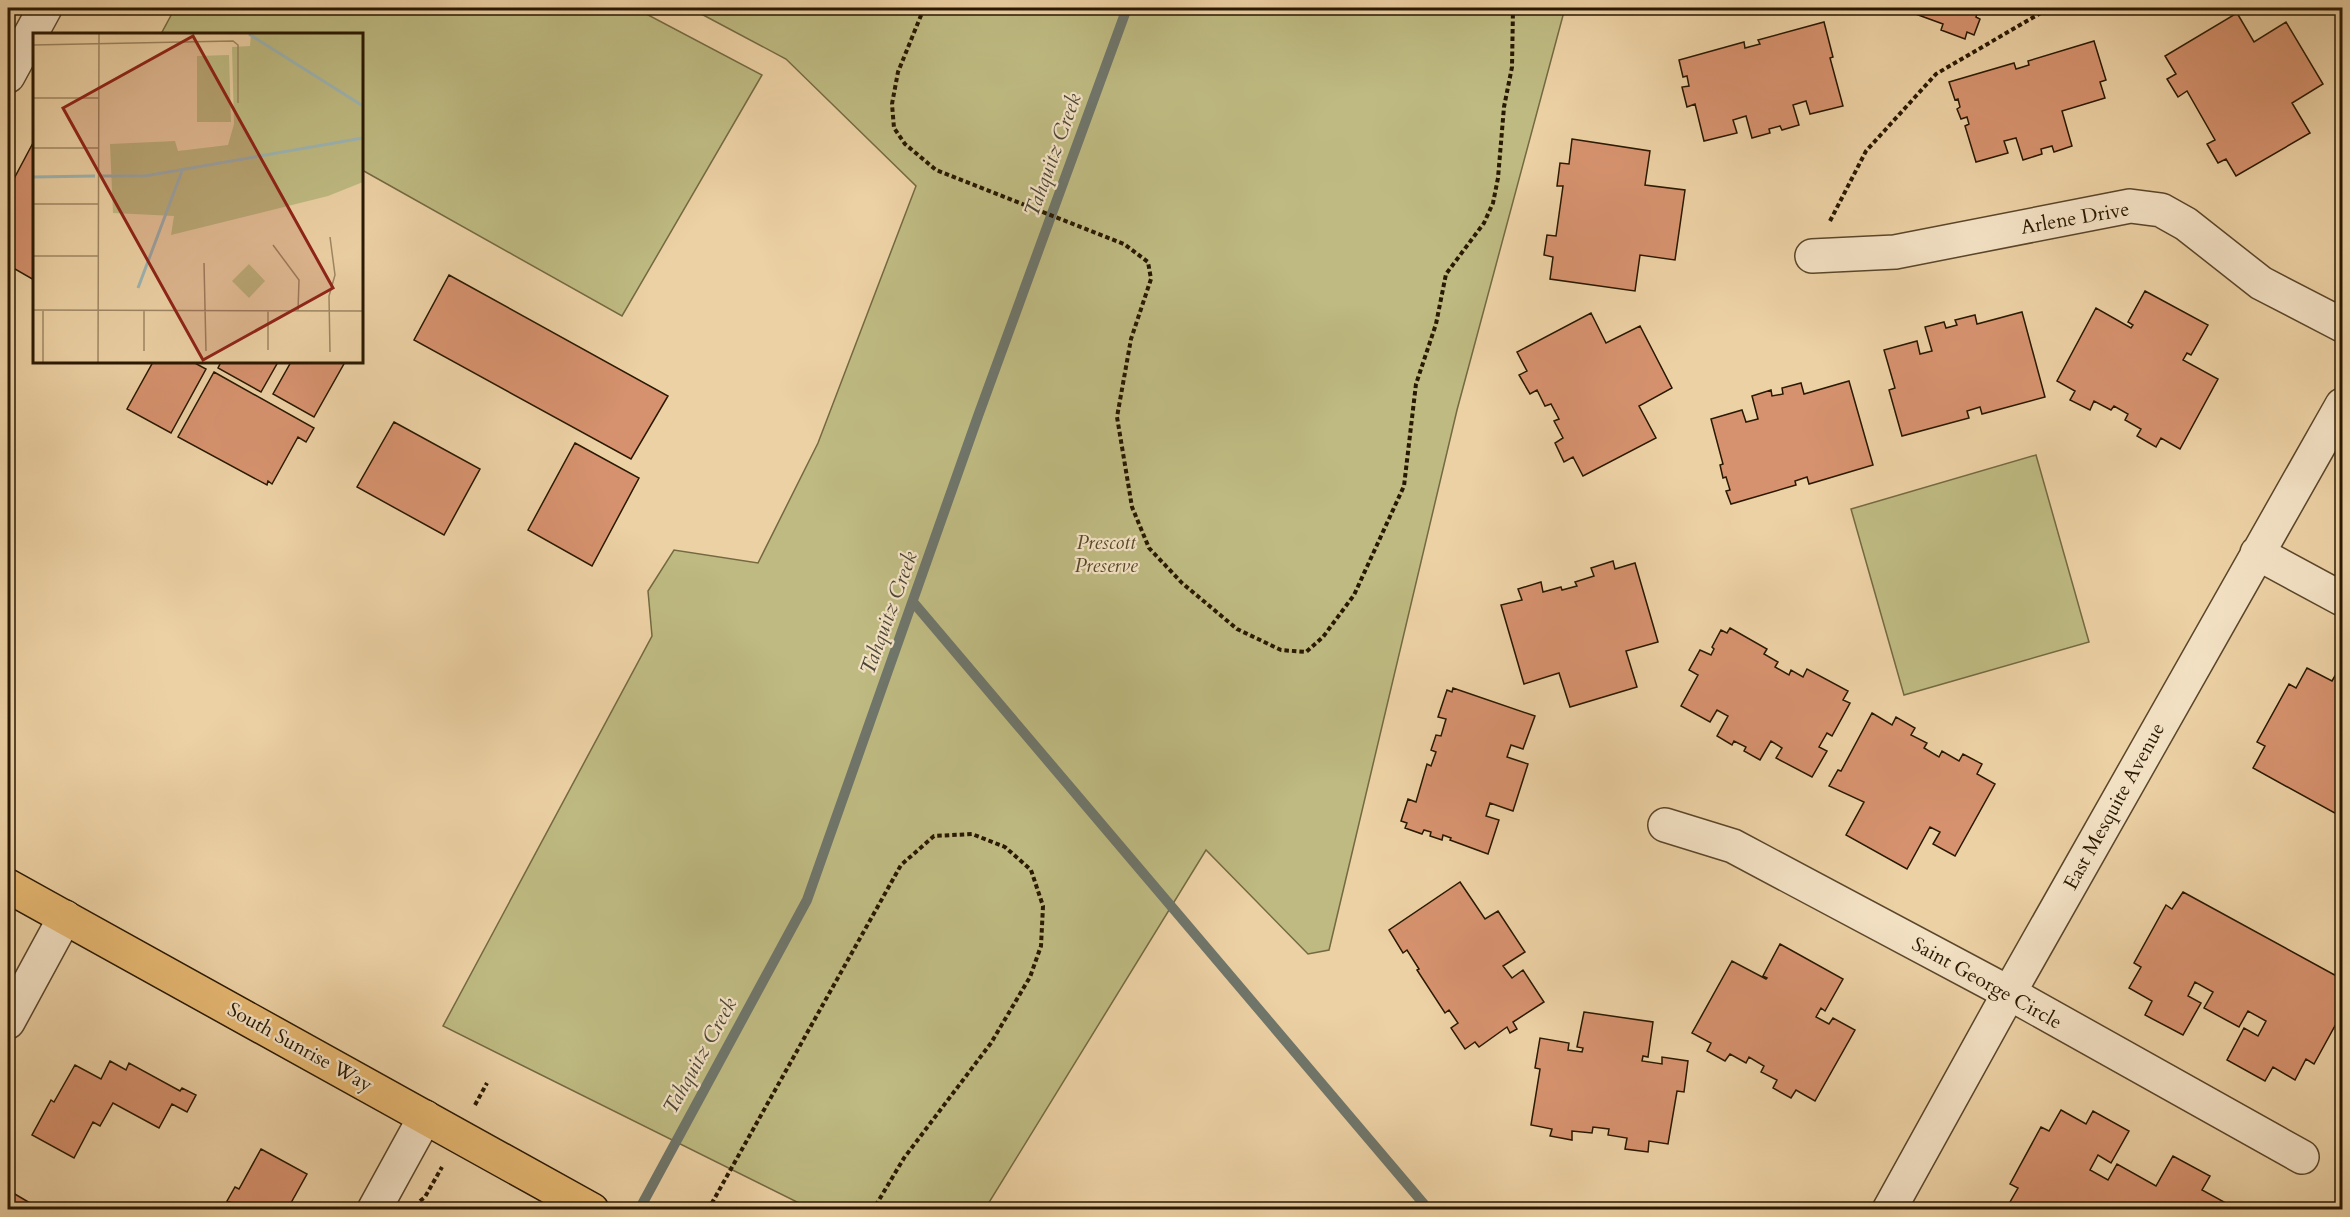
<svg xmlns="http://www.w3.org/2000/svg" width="2350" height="1217" font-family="Cardo,serif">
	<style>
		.green { fill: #beba81; stroke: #746941; stroke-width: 1.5 }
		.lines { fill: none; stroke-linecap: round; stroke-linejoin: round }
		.stream { stroke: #6f766b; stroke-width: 10 }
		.building { fill: #d6926e; stroke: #291801; stroke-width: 1.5 }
		.minor-casing { stroke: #5a462a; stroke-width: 36 }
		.major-casing { stroke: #291801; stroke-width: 36 }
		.path { stroke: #291801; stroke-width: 4; stroke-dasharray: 4.5 3; stroke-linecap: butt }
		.minor { stroke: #f3e1c4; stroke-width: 33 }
		.major { stroke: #e6b872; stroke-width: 33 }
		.labels { text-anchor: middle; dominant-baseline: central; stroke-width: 4.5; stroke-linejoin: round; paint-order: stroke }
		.street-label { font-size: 20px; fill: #291801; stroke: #f3e1c4 }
		.park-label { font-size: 20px; font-style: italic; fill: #564927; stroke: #f3e1c4 }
		.water-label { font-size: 21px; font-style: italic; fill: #4c4736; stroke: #f3e1c4 }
		.inset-river { fill: none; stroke: #9db4b2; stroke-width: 3 }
		.inset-road { fill: none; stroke: #9e8763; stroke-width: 1.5 }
		.view { fill: #8f2418; fill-opacity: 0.15; stroke: #8f2418; stroke-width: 3 }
		.inset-edge { fill: none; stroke: #291801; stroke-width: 3 }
	</style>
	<rect width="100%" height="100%" fill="#ecd1a4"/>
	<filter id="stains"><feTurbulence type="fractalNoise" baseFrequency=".00333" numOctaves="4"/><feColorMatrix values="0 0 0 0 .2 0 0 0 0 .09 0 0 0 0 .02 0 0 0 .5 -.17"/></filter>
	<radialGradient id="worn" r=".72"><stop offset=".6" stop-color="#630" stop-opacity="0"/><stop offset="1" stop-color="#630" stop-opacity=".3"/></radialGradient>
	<!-- green -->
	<path class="green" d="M175 8H635L762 75 622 316 362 170V34H161Z
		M690 8H1565L1457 410 1329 950 1308 954 1206 850 985 1209H811L443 1026 652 636 648 591 674 550 758 563 818 443 916 186 786 59Z
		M2036 455 2089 642 1904 695 1851 509Z"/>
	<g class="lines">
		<!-- stream -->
		<path class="stream" d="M913 602 1429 1210
			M639 1210 807 900 978 416 1127 8"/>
	</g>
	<!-- building -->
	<path class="building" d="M1911 8H1985L1983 12 1978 10 1976 17 1980 19 1974 35 1967 32 1965 39 1941 30 1943 24 1910 12Z
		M2237 13 2254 42 2286 22 2323 84 2292 103 2310 133 2236 176 2226 159 2218 163 2207 144 2215 140 2187 91 2178 97 2167 79 2176 74 2165 56Z
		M1824 22 1833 57 1830 58 1843 106 1810 114 1806 101 1793 105 1799 125 1782 130 1780 126 1769 129 1770 133 1752 138 1746 116 1733 120 1737 133 1704 141 1695 104 1687 107 1682 87 1689 86 1687 76 1683 77 1679 60 1744 42 1745 48 1760 44 1758 40Z
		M2094 41 2106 80 2100 82 2105 98 2062 111 2072 146 2054 152 2052 146 2041 149 2042 154 2023 160 2016 138 2004 141 2008 153 1976 162 1965 126 1969 124 1967 117 1961 119 1957 109 1960 107 1958 99 1955 100 1949 82 2014 63 2016 69 2029 65 2028 61Z
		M1572 139 1650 151 1645 185 1685 190 1675 260 1640 255 1635 291 1550 279 1553 257 1544 255 1547 235 1556 236 1563 186H1557L1560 163 1569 164Z
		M34 141V280L8 265V190Z
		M449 275 668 396 631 459 414 340Z
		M2145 291 2208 325 2191 355 2187 353 2183 360 2218 379 2180 449 2161 438 2156 447 2137 436 2141 429 2125 420 2128 414 2114 406 2111 410 2094 401 2090 410 2070 400 2075 391 2057 381 2096 308 2131 328 2133 325 2128 322Z
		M2022 312 2045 397 1982 414 1980 407 1967 411 1969 418 1902 436 1889 390 1895 388 1884 350 1917 341 1920 354 1932 351 1925 327 1944 322 1946 328 1957 325 1955 320 1975 315 1977 324Z
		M1591 313 1606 343 1640 326 1672 388 1639 406 1656 438 1583 476 1573 457 1564 462 1555 443 1563 438 1554 421 1559 419 1551 404 1545 406 1537 390 1530 394 1519 375 1527 371 1517 352Z
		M153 362H193L206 369 171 433 127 409Z
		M221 362H278L261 392 218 368Z
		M291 362H345L314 417 273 394Z
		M214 372 314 428 306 442 298 437 272 484 268 481 267 485 178 437Z
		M1849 381 1873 465 1809 484 1807 477 1795 481 1796 485 1731 504 1726 491 1730 490 1726 477 1723 478 1720 465 1723 464 1711 419 1742 410 1746 422 1758 419 1752 396 1771 390 1772 396 1783 394 1782 388 1801 383 1804 394Z
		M394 422 480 469 444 535 357 487Z
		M575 443 639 478 592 566 528 530Z
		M1613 561 1615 569 1635 563 1658 642 1626 651 1637 687 1570 707 1559 673 1524 684 1501 605 1522 600 1518 589 1541 582 1543 592 1561 587 1562 590 1577 586 1575 582 1594 576 1591 568Z
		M1730 628 1767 649 1764 654 1778 662 1775 667 1789 675 1791 670 1803 677 1807 669 1848 691 1843 700 1850 703 1832 736 1827 733 1819 747 1827 751 1812 777 1776 758 1782 748 1771 741 1760 760 1744 751 1746 747 1734 741 1732 745 1717 736 1728 716 1717 710 1710 722 1681 706 1698 675 1689 670 1700 650 1711 655 1714 649 1712 647 1721 630 1727 633Z
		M2307 668 2332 681 2339 669 2342 671V817L2253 768 2265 746 2257 742 2289 684 2296 688Z
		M1453 688 1535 716 1523 749 1511 745 1507 757 1528 764 1513 811 1490 803 1486 816 1499 820 1488 854 1450 840 1451 838 1443 835 1442 840 1430 836 1431 832 1424 830 1422 834 1405 828 1407 823 1401 821 1408 799 1416 802 1427 764 1431 766 1436 752 1431 750 1436 735 1441 736 1446 719 1438 717 1447 690 1452 692Z
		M1872 713 1892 725 1896 717 1915 728 1911 735 1927 743 1924 748 1939 757 1942 751 1959 761 1963 754 1982 764 1977 774 1995 784 1955 856 1933 844 1940 832 1930 827 1907 869 1846 835 1864 802 1829 786 1838 770 1841 771Z
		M1460 882 1485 919 1498 911 1525 952 1503 966 1512 978 1523 970 1544 1002 1513 1022 1517 1029 1510 1033 1507 1027 1479 1047 1475 1042 1465 1049 1451 1028 1458 1023 1449 1010 1445 1013 1417 970 1419 969 1407 950 1403 953 1389 930Z
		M2183 892 2342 979V992L2337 1002 2342 1005V1013L2314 1064 2306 1059 2295 1080 2273 1067 2265 1081 2227 1060 2244 1028 2258 1036 2266 1021 2248 1011 2239 1027 2204 1008 2213 992 2195 982 2188 996 2201 1003 2183 1035 2145 1015 2152 1001 2129 988 2141 967 2134 963 2166 905 2172 909Z
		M1780 944 1843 979 1825 1011 1821 1008 1816 1017 1829 1024 1833 1018 1855 1030 1815 1101 1796 1090 1791 1098 1773 1088 1777 1080 1761 1072 1764 1066 1749 1057 1746 1063 1730 1054 1725 1061 1707 1051 1711 1043 1692 1033 1732 961 1766 979 1767 978 1763 976Z
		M1584 1012 1653 1022 1648 1057 1643 1056 1642 1061 1662 1064V1057L1688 1061 1684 1092 1677 1091 1668 1144 1649 1141 1648 1152 1625 1149 1627 1138 1608 1135 1609 1129 1593 1127 1592 1133 1572 1131V1140L1550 1136 1552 1129 1531 1125 1540 1069 1535 1068 1540 1038 1569 1043 1568 1050 1582 1052 1583 1048 1577 1047Z
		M110 1061 126 1070 129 1063 180 1091 182 1088 196 1095 187 1112 172 1104 159 1128 113 1103 100 1126 93 1122 74 1158 32 1135 51 1100 54 1102 75 1065 101 1079Z
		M2061 1110 2086 1124 2093 1111 2129 1131 2111 1163 2098 1155 2090 1170 2108 1180 2117 1164 2156 1186 2173 1156 2210 1176 2202 1190 2226 1203 2223 1210 2006 1209 2018 1188 2010 1184 2041 1127 2049 1131Z
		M261 1149 307 1174 287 1210H229L232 1203 227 1201 235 1187 239 1189Z
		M8 1190 42 1210H8Z"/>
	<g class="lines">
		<defs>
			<path id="minor" d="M8 76 45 8
				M1812 256 1895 252 2130 206 2161 210 2186 224 2261 283 2342 325
				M2257 553 2342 599
				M1665 825 1733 846 2009 993 2302 1157
				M8 1022 65 917
				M374 1210 425 1117
				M1889 1210 2009 993 2342 405"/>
			<path id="major" d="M8 886 592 1210"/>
		</defs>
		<!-- minor casing -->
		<use href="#minor" class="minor-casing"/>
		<!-- major casing -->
		<use href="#major" class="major-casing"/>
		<!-- path -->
		<path class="path" d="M924 8 898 72 892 104 894 128 905 144 936 170 1124 244 1148 262 1151 279 1131 339 1117 417 1132 507 1149 548 1182 583 1237 629 1281 650 1306 652 1323 637 1354 595 1404 486 1416 384 1436 324 1446 274 1484 223 1493 203 1498 178 1504 107 1512 67 1513 8
			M1830 221 1866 151 1936 74 2044 11 2045 8
			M475 1105 487 1083
			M420 1201 425 1197 442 1167
			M708 1210 901 865 934 836 972 834 1005 847 1031 870 1043 906 1041 946 1030 977 991 1043 904 1158 873 1210"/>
		<!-- minor -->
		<use href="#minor" class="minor"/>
		<!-- major -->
		<use href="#major" class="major"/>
	</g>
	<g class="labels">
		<!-- street labels -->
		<g class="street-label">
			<text transform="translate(2075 218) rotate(-10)">Arlene Drive</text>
			<text transform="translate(2114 806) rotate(-61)">East Mesquite Avenue</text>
			<text transform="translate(1987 983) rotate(29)">Saint George Circle</text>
			<text transform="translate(300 1047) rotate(29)">South Sunrise Way</text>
		</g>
		<!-- park labels -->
		<g class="park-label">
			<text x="1106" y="542">Prescott<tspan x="1106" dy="23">Preserve</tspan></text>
		</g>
		<!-- water labels -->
		<g class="water-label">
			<text transform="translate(1053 155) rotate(-70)">Tahquitz Creek</text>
			<text transform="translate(889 613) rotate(-70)">Tahquitz Creek</text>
			<text transform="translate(700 1056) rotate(-61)">Tahquitz Creek</text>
		</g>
	</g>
	<!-- overview -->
	<g transform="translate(33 33)">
		<rect width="330" height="330" fill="#ecd1a4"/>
		<path d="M218 1H330V149L295 163 138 202 141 183 80 180 77 111 142 108 145 118 195 112 201 91 199 14 217 13ZM196 22 198 89H164V23ZM216 231 232 248 216 265 199 248Z" fill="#beba81"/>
		<path class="inset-river" d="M216 1 330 73M67 143H112L330 105M0 144 62 143M105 255 149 138"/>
		<path class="inset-road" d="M0 12 200 8 205 12V70M0 65H66M0 115H66M0 171H66M240 212 266 247 265 278M0 223H66M171 230 173 318M0 277 330 278M235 277V317M111 318V277M297 319 296 263 302 242 297 204M10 329V277M65 329 66 1"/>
		<path class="view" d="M160 3 300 255 170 327 30 75Z"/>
		<rect width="330" height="330" class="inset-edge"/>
	</g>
	<!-- margin -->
	<rect width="2350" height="1217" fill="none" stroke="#ecd1a4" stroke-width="30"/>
	<rect x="9" y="9" width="2332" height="1199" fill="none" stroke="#291801" stroke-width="3"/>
	<rect x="15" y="15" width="2320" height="1187" fill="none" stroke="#291801" stroke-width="1.5"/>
	<rect width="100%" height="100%" filter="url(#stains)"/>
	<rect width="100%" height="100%" fill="url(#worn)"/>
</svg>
